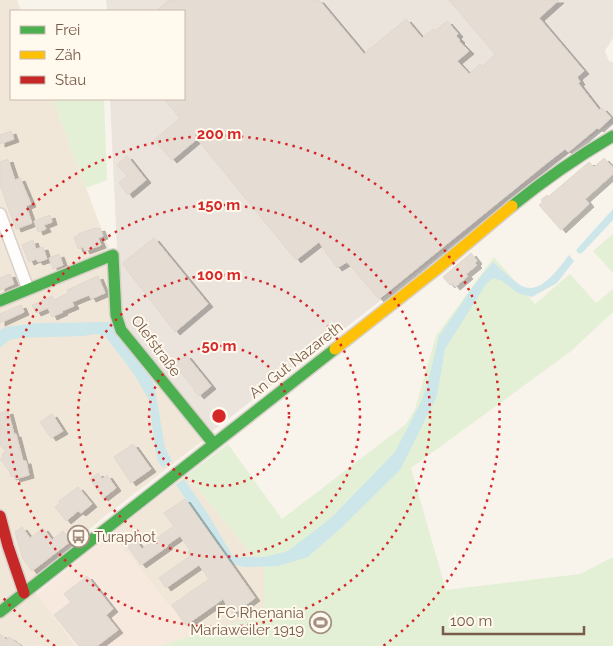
<svg xmlns="http://www.w3.org/2000/svg" width="613" height="646" font-family="Raleway,sans-serif">
	<style>
		.residential { fill: #f1e7d9 }
		.commercial { fill: #f8e9df }
		.industrial { fill: #ebe4dd }
		.green { fill: #e4f0d6 }
		.water { fill: #cde6e9 }
		.building { fill: #e5dcd3; stroke: #e1d7ce; filter: url(#shadow) }
		.lines { fill: none; stroke-linecap: round; stroke-linejoin: round }
		.street-casing { stroke: #d7d1ca; stroke-width: 14 }
		.fast-casing { stroke: #d8d0c8; stroke-width: 14 }
		.slow-casing { stroke: #d8d0c8; stroke-width: 14 }
		.jam-casing { stroke: #d8d0c8; stroke-width: 14 }
		.street { stroke: #fefdfc; stroke-width: 11 }
		.fast { stroke: #4caf50; stroke-width: 11 }
		.slow { stroke: #ffc107; stroke-width: 11 }
		.jam { stroke: #c62828; stroke-width: 11 }
		.ring { fill: none; stroke: #d62828; stroke-width: 2.5; stroke-dasharray: 2.5 5 }
		.labels { text-anchor: middle; dominant-baseline: central; stroke-width: 4; stroke-linejoin: round; paint-order: stroke }
		.street-label { font-size: 15px; fill: #795c4a; stroke: #fff9ee }
		.poi-label { font-size: 15px; fill: #795c4a; stroke: #fff9ee; text-anchor: start }
		.centre { fill: #d62828; stroke: #fff9ee; stroke-width: 2.5 }
		.ring-label { font-size: 15px; text-anchor: middle; font-weight: bold; fill: #d62828; stroke: #fff9ee; stroke-width: 4; stroke-linejoin: round; paint-order: stroke }
	</style>
	<defs>
		<filter id="shadow"><feDropShadow dx="5" dy="3" stdDeviation="0" flood-color="#0004"/></filter>
	</defs>
	<rect width="100%" height="100%" fill="#f8f4ec"/>
	<!-- residential -->
	<path class="residential" d="M0 0H17L21 11H11V99H53L110 252 205 439 104 517 28 582 76 646H0Z
		M187 475 264 570V619L228 624 193 636 112 533Z"/>
	<!-- commercial -->
	<path class="commercial" d="M112 533 193 636 159 646H76L37 594Z"/>
	<!-- industrial -->
	<path class="industrial" d="M106 0H613V38L605 51 609 61 613 62V123L586 141 210 433 124 329 120 314 110 99H184V11H107Z"/>
	<!-- green -->
	<path class="green" d="M53 99H104L107 180 86 188Z
		M613 234V273L593 251Z
		M494 257 535 304 570 274 596 303 613 289V312L570 352 411 468 446 590 580 574 613 557V646H159L228 624 264 619V570L187 475 228 444 282 519 406 424 415 409 436 336Z"/>
	<!-- water -->
	<path class="water" d="M613 209V220L583 252 579 254 576 250Z
		M569 255 574 261 557 283 539 293 532 297 518 293 502 281 493 278 486 284 445 349 437 396 400 470 341 528 308 557 278 566 245 567 235 565 229 561 176 485 184 479 208 514 232 555 238 557H265L288 551 331 518 395 452 421 402 428 382 439 336 477 281 493 262C501 269 510 278 520 285 540 297 558 269 569 255Z
		M112 322 154 383 165 448 172 461 163 468 158 461 155 448 149 400 134 374 105 336 96 334 83 336 17 338 8 341 0 348V330L5 327 38 323Z"/>
	<!-- building -->
	<path class="building" d="M169 0H319L364 54 406 19 422 38 433 29 435 31 447 21 458 34 456 36 460 40 459 41 469 51 457 61 469 74 480 64 482 67 495 54 449 0H559L539 18 584 71 577 77 580 82 578 83 599 110 602 108 611 118 599 129 597 128 572 149 568 152 565 149 548 162 379 299 347 262 337 268 319 242 296 260 197 139 172 160 154 140 180 118 164 99H184V11H156Z
		M11 131 14 139 0 144V135Z
		M127 156 146 180 128 195 119 183 127 176 117 165Z
		M604 158 613 168V174L585 199 589 204 561 230 539 205 543 202 541 200 547 195 548 197 589 162 594 167Z
		M8 159 15 180 20 178 31 204 26 206 32 223 16 229 0 185V162Z
		M50 215 52 222 44 225 46 229 38 232 34 221Z
		M95 228V229L100 228 103 236 98 238 101 245 85 251 83 247 78 249 74 237 79 235 78 234Z
		M154 238 208 304 175 332 124 266 123 263Z
		M33 240 36 249 43 247 47 259 38 262 36 259 29 262 22 245Z
		M471 253 477 261 475 263 477 265 466 274 468 276 455 287 452 283 450 285 443 277Z
		M59 254 63 265 53 269 49 258Z
		M10 274 14 284 0 290V278Z
		M98 276 105 293 91 299 89 295 72 302 74 306 62 311 63 312 52 317 48 308 36 313 32 305 52 296 54 300 68 293 67 290Z
		M21 305 24 312 0 323V314Z
		M186 355 211 386 199 396 194 390H195L179 370 178 371 173 365Z
		M8 411 14 434H16L23 461H26L29 475 15 479 14 476 11 477 10 472 0 459 3 458 2 454 6 452 0 445V413Z
		M52 414 63 431 51 438 40 422Z
		M133 444 151 469 131 483 114 457Z
		M98 473 102 479 107 475 116 488 103 498 90 479Z
		M78 487 92 504 81 513 78 511 66 521 55 507 60 503 59 501Z
		M185 499 255 598 233 614 223 599 186 625 172 605 209 579 199 565 166 588 159 578 190 556 188 552 190 550 180 536 167 545 168 546 141 565 123 540 131 534 142 549 174 526 164 513Z
		M22 527 30 538 43 528 52 540 63 531 71 541 32 571 23 559 15 532Z
		M87 576 113 609 106 615 118 630 97 646H79L54 615 71 602 64 594Z
		M0 634 7 640 9 637 21 646H0Z"/>
	<g class="lines">
		<defs>
			<path id="street" d="M0 214 28 289"/>
			<path id="fast" d="M512 206C544 180 577 157 613 136
				M0 301 113 255 116 315 121 330 213 443
				M0 612 335 349"/>
			<path id="slow" d="M335 349 438 268 512 206"/>
			<path id="jam" d="M0 516 8 546 24 593"/>
		</defs>
		<!-- street casing -->
		<use href="#street" class="street-casing"/>
		<!-- fast casing -->
		<use href="#fast" class="fast-casing"/>
		<!-- slow casing -->
		<use href="#slow" class="slow-casing"/>
		<!-- jam casing -->
		<use href="#jam" class="jam-casing"/>
		<!-- street -->
		<use href="#street" class="street"/>
		<!-- fast -->
		<use href="#fast" class="fast"/>
		<!-- slow -->
		<use href="#slow" class="slow"/>
		<!-- jam -->
		<use href="#jam" class="jam"/>
	</g>
	<!-- distance rings -->
	<g class="ring">
		<circle cx="219" cy="416" r="70"/>
		<circle cx="219" cy="416" r="141"/>
		<circle cx="219" cy="416" r="211"/>
		<path d="M55 646A282 282 0 0 1 1 595M1 237A282 282 0 1 1 383 646"/>
	</g>
	<!-- icons -->
	<defs>
		<symbol id="bus-ring" viewBox="-11 -11 22 22"><circle r="9.5" fill="#fff9ee" stroke="#a59183" stroke-width="1.5"/><path d="M-5-6H5V4H4V6H2V4H-2V6H-4V4H-5ZM-3.5-4V0h7V-4ZM-3.5 1.2v1.5H-2V1.2ZM2 1.2v1.5H3.5V1.2Z" fill="#a59183"/></symbol>
		<symbol id="stadium-ring" viewBox="-11 -11 22 22"><circle r="9.5" fill="#fff9ee" stroke="#a59183" stroke-width="1.5"/><path d="M0-5a6.5 5 0 1 0 0 10a6.5 5 0 1 0 0-10ZM-3.5-1.8h7v3.6h-7Z" fill="#a59183"/></symbol>
	</defs>
	<g fill-rule="evenodd">
		<use href="#bus-ring" x="66" y="524" width="25" height="25"/>
		<use href="#stadium-ring" x="308" y="610" width="25" height="25"/>
	</g>
	<g class="labels">
		<!-- street labels -->
		<g class="street-label">
			<text transform="translate(156 346) rotate(53)">Olefstraße</text>
			<text transform="translate(296 360) rotate(-38)">An Gut Nazareth</text>
		</g>
		<!-- poi labels -->
		<g class="poi-label">
			<text x="94" y="537">Turaphot</text>
			<text x="304" y="613" text-anchor="end">FC Rhenania<tspan x="304" dy="17">Mariaweiler 1919</tspan></text>
		</g>
	</g>
	<circle cx="219" cy="416" r="8" class="centre"/>
	<g class="ring-label">
		<text x="219" y="139">200 m</text>
		<text x="219" y="210">150 m</text>
		<text x="219" y="280">100 m</text>
		<text x="219" y="351">50 m</text>
	</g>
	<!-- legend -->
	<rect x="10" y="10" width="175" height="90" fill="#fff9ee" stroke="#c9baac"/>
	<rect x="20" y="26" width="25" height="8" fill="#4caf50" stroke="#c9baac"/>
	<text x="55" y="35" font-size="15" fill="#795c4a">Frei</text>
	<rect x="20" y="51" width="25" height="8" fill="#ffc107" stroke="#c9baac"/>
	<text x="55" y="60" font-size="15" fill="#795c4a">Zäh</text>
	<rect x="20" y="76" width="25" height="8" fill="#c62828" stroke="#c9baac"/>
	<text x="55" y="85" font-size="15" fill="#795c4a">Stau</text>
	<!-- scale -->
	<path d="M443 626v8h141v-8" fill="none" stroke="#795c4a" stroke-width="2.5"/>
	<text x="450" y="626" font-size="15" fill="#795c4a" stroke="#fff9ee" stroke-width="4" paint-order="stroke">100 m</text>
</svg>
